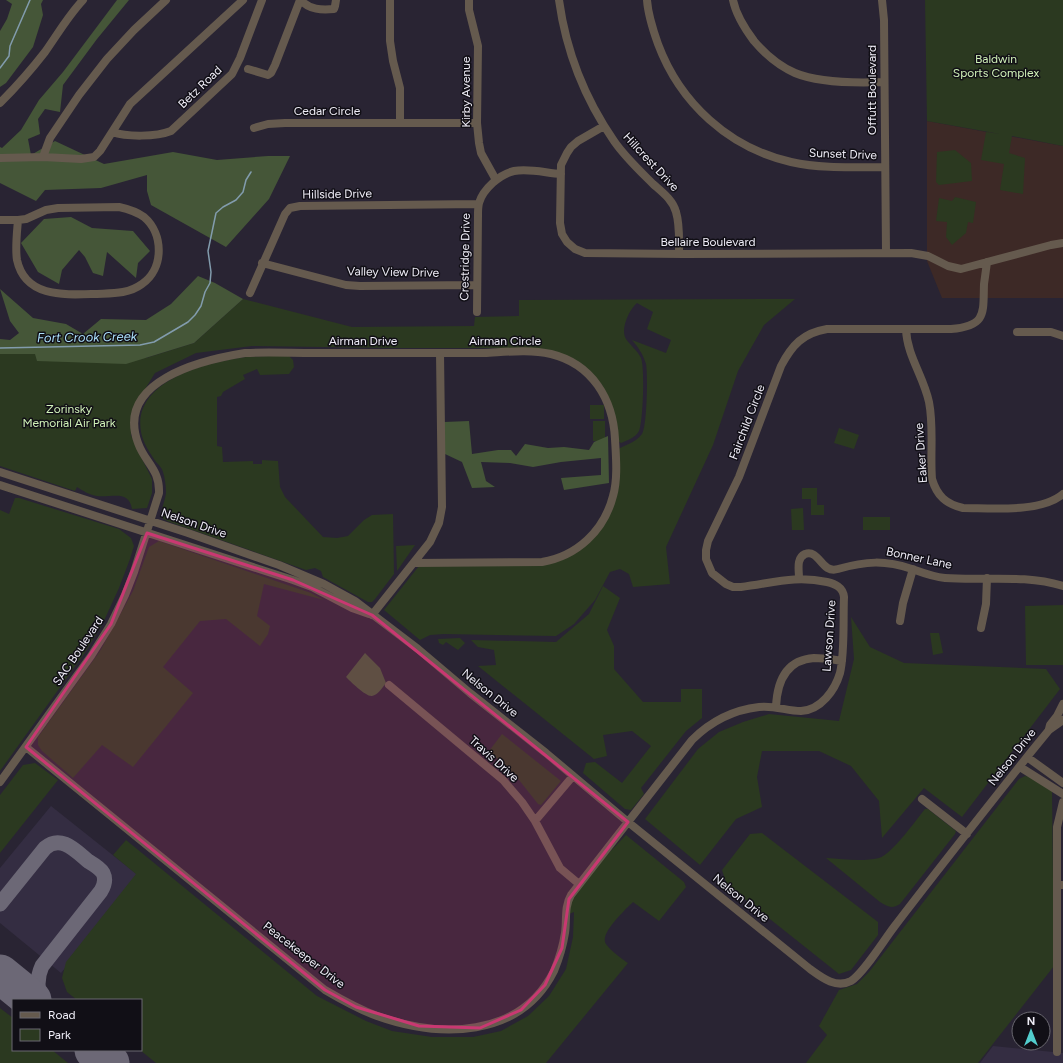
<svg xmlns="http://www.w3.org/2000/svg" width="1063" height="1063" font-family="Figtree,sans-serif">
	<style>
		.built { fill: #342d42 }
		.education { fill: #3d2926 }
		.green { fill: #2b3920 }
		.forest { fill: #455638 }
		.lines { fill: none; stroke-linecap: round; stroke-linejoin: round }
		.stream { stroke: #829cad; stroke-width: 1.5 }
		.taxiway { stroke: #6c6876; stroke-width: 15 }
		.runway { stroke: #6c6876; stroke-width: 39 }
		.minor { stroke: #655a4e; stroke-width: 8 }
		.marked { fill: #c93872; fill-opacity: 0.2; stroke: #c93872; stroke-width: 3; stroke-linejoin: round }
		.labels { text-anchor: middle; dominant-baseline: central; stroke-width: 3; stroke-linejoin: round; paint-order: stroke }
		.park-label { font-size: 12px; fill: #d0f1b8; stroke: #110f16 }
		.street-label { font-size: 12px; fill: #efedf7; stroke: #110f16 }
		.water-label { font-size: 13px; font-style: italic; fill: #abdffb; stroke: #110f16 }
	</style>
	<rect width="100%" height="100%" fill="#292433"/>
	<!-- built -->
	<path class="built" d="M51 806 139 876 61 973 0 923V868Z
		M993 1046 1063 1053V1063H980Z"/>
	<!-- education -->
	<path class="education" d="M927 121 1063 146V298H942L927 261Z"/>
	<!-- green -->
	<path class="green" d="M925 0H1063V146L1012 136 1009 153 1025 158 1023 194 1000 190 1004 164 981 160 986 132 1000 134 927 121Z
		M955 150 971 163 972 181 939 185 936 182 937 152Z
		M955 197 976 202 973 223 968 222 966 233 952 245 946 237 947 222 936 221 939 198 952 201Z
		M243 299 352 327 474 326 475 317 519 316V300L795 299 764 325 738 371 713 445 666 547 670 584 633 587 629 574 620 569 610 572 595 600 574 624 556 636 444 634 430 635 420 640 384 610 419 566 567 557 611 511 618 449C626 445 636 442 642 434 647 427 648 374 646 364 643 354 638 347 632 340L666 353 671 340 647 329 653 312 637 303C629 310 620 329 626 339 630 345 638 351 641 358 645 368 643 422 639 431 635 438 628 440 621 443L618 441 614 411 602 385 582 364 532 348H393L252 346 196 353 155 373 134 407 131 435 140 455 152 479V493L147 508 132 509C129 489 111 498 97 496 90 495 83 491 77 487L75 491 0 466V354L142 352 146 358 194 343Z
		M289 356 293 360 294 367 289 374 260 375 257 369 243 375 245 379 223 392 221 396 217 397V446L222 447 223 462 253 461V464H262V460L278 461 280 487 285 497 323 537 337 538 348 536 364 520 372 515 393 514 394 574 375 599 372 602H368L323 577 321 571 315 568 306 570 167 521 161 517C161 509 165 501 166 493 166 487 165 478 163 472 162 468 159 465 156 462 150 453 143 443 141 432 132 380 208 362 246 357 260 356 275 356 289 356Z
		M590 405H604V419H590Z
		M593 421H605V441H593Z
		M839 428 859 435 854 449 834 443Z
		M802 488H817V505H824V515H811V499H802Z
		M15 498H19L119 529 131 538 134 546 130 559 119 588 102 625 84 654 0 771V510L9 514Z
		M803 508 804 530H792L791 509Z
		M863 517H890V530H863Z
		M159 541 311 593 324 600 264 584 257 616 270 626 268 634 260 646 226 619 200 621 163 667 193 693 133 767 102 745 73 778 42 751 38 745V737L100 651 133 591 149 547Z
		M415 545 397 571 396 546Z
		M603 586 620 598 607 630 614 646V669L643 702H681V689H702V718L686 731 641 788 644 794 631 810 625 809 583 773 586 763 595 762 622 783 651 746 632 731 603 735 607 756 594 759 478 666 496 665 494 650 478 647 471 640 556 642 589 614Z
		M1063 605V665H1026L1025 606Z
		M851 617 870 647 904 663 1046 669 1060 689 962 817 924 788 882 838 879 801 851 766 819 751H762L757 777 762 807 736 819 700 865 645 819 698 749 719 732 743 722 769 714 839 721 854 659Z
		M930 633H939L943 653 933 655Z
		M460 638 465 643 458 650 446 642 443 645 439 643 438 639Z
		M502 734 561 781 541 805 538 804 519 780 489 751Z
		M35 763 58 780 0 853V795L23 765Z
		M1025 776 1031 777 1052 791 1054 966 978 1063H806L827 1035 819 1026 839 990 857 984 869 972 1019 779Z
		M925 809H928L956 831 955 834 900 904C892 909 888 907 880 902L826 858C843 859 862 862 879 858 892 854 916 820 925 809Z
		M762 833 878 922V935L851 970 839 974 727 885 722 870 750 834Z
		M626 835 684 882 686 887 659 921 633 902C626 909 602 931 605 942 607 948 622 959 628 963L546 1063H156L140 1050 141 1000H77L67 992 62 978 66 962 136 874 113 855 126 840 317 996 366 1021 392 1031 432 1037H473L501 1031 528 1016 549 996 566 969 573 937 574 912 569 914 570 901 602 860Z
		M0 1008 13 1018V1050H52L68 1063H0Z"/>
	<!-- forest -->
	<path class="forest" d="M6 0H43L41 4 43 15 33 47 6 83 0 87V31L7 19 12 4Z
		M117 0H129L97 39 63 85 60 112 45 109 38 119 40 134 28 139 31 155 55 141 104 164 173 152 217 160 268 156H290L269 199 226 247 151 205 147 191V175L101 188 45 190 36 201 0 183V147L2 148 21 130 39 100 63 72Z
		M71 217 92 228 133 231 150 251 138 263 136 278 107 252 103 276 93 273 85 257 79 250 62 270 59 284 38 272 21 243 44 219Z
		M198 276 215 283 243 299 194 343 126 364 37 361 35 354H0V339L10 340 19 333 10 321 0 289 33 318 66 324 83 334 101 319 146 320 171 304Z
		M469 421 472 454 498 450H511L516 456 525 444 548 448 564 447 589 450 594 442 608 436 609 483 564 490 561 478 601 475V458L561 462 533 467 510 463 481 462 486 481 495 487 472 488 462 462 445 454 444 422Z
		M365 653 380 668 386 683C382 688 378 695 372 696 366 697 350 681 346 677Z"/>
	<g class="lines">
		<!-- stream -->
		<path class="stream" d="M0 68 9 56 10 46 30 0
			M0 348 140 345 154 342 188 322 195 315 201 306 205 292 210 283 211 272 208 251 216 213 223 207 236 200 243 192 246 180 251 172"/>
		<!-- taxiway -->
		<path class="taxiway" d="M0 904 45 848C61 834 76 851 88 861 93 864 100 868 103 873 106 879 104 886 101 891L42 966C37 977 37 989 41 1000"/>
		<!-- runway -->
		<path class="runway" d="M0 974 32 1000
			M94 1050 110 1063"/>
		<!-- minor -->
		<path class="minor" d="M301 0C309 10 322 10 334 9L335 6 336 0
			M390 0V41L393 61 400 88V122
			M469 0V10L478 46 477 123 479 143 481 153 496 180
			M559 0C566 51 585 99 614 141 625 157 639 170 653 184 662 192 673 200 676 212 680 225 679 240 679 254
			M647 0C648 15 653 30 658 44 680 103 729 148 791 162 822 169 853 167 885 167
			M733 0C736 15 745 29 754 41 765 54 779 66 795 73 819 83 859 83 884 82
			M882 0 884 20 886 252
			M248 69 268 75 271 73 275 65 300 0
			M0 103C16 87 31 70 45 52 57 35 68 16 83 0
			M604 126 578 141 571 147 567 153 561 165 560 223 562 234 567 242 575 249 585 253 683 254 911 253 928 256 948 266 961 269 1051 245 1063 243
			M254 128 268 124 285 123H477
			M112 132C127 137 156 137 171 131L232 74 240 58 262 0
			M43 157 50 138 79 95 107 59 134 30 166 0
			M0 158 43 157 81 159 94 157 100 151 130 104 243 0
			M119 207C128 209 137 212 144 217 164 234 164 269 142 284 127 295 110 293 93 294 63 295 25 297 17 260 15 248 17 233 18 220L26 219 46 210 58 208Z
			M0 220H18
			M262 263 346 285 360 286 477 285
			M250 293 285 214 290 208 300 206 478 204
			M477 312 478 215C478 211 478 207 479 203 483 189 500 174 514 171 529 168 546 173 561 174
			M906 329C907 356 923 375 929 402 934 427 930 454 932 479 937 496 946 504 963 508 991 508 1041 513 1063 494
			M1017 332H1051L1063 336
			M0 472 188 533 279 565 324 584 355 601 418 649 470 693 546 753 628 822 810 969C821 977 836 989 851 981 863 974 884 940 894 927 939 868 985 810 1031 752L1049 730 1063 720
			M0 485 293 580 312 587 352 608 369 614
			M799 578C799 570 796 558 805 554 820 549 821 574 838 569 866 561 885 560 912 569 923 573 933 577 945 578 984 581 1024 574 1063 586
			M372 615 430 542 439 523 442 507 440 353
			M900 621 903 603 913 569
			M981 628 986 604 987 578
			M389 685 503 780 522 802 535 821 560 868 579 884
			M776 707C777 683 785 660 814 658 823 658 833 659 842 661
			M1049 729 1050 725 1057 716 1063 704
			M26 747 325 990C342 1000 358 1009 377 1016 439 1038 520 1039 554 971 559 959 563 946 565 933 567 920 564 907 571 895L692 740C710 722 733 710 759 707 774 705 787 711 801 711 821 710 835 690 840 673 845 652 843 619 844 597 843 587 835 584 827 582 795 575 773 583 741 587H733L726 584 712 573 706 559V550L708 541 739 477 781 366C792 345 803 333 827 329H951C987 326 983 313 984 284 985 277 986 270 987 262
			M1027 757 1063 783
			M1020 767 1063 794
			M0 782 91 656 111 624 125 595 134 572 159 493C160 469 145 463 138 443 115 381 201 360 245 353 268 352 291 353 314 353 346 353 377 353 408 353 434 353 459 353 484 353 506 352 529 349 551 354 592 364 613 399 615 439 616 457 618 479 613 496 604 531 577 556 542 562L414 563
			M922 799 967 834
			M1063 802 1057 827V885H1063
			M535 821 573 776
			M1057 885V1052"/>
	</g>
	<!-- marked area -->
	<path class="marked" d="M147 533 293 580 372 615 628 822 569 899 562 948 545 985 521 1010 480 1028 419 1026 356 1007 325 990 26 747 111 624Z"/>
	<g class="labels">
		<!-- park labels -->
		<g class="park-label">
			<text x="996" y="59">Baldwin<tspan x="996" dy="14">Sports Complex</tspan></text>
			<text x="69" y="409">Zorinsky<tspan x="69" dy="14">Memorial Air Park</tspan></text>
		</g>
		<!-- street labels -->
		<g class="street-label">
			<text transform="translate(200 87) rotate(-44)">Betz Road</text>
			<text transform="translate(872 90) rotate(-90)">Offutt Boulevard</text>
			<text transform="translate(466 92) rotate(-90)">Kirby Avenue</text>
			<text x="327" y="111">Cedar Circle</text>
			<text transform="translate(843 154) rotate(2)">Sunset Drive</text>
			<text transform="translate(651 162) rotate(47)">Hillcrest Drive</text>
			<text transform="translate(337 194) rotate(-1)">Hillside Drive</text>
			<text x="708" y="242">Bellaire Boulevard</text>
			<text transform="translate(465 257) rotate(-89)">Crestridge Drive</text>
			<text transform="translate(393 272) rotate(1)">Valley View Drive</text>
			<text x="363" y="341">Airman Drive</text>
			<text x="505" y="341">Airman Circle</text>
			<text transform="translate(747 422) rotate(-69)">Fairchild Circle</text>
			<text transform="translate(921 453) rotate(-94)">Eaker Drive</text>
			<text transform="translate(194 523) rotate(19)">Nelson Drive</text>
			<text transform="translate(919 558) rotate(12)">Bonner Lane</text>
			<text transform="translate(829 636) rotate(-86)">Lawson Drive</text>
			<text transform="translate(78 651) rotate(-56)">SAC Boulevard</text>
			<text transform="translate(490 693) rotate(39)">Nelson Drive</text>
			<text transform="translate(1012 757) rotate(-52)">Nelson Drive</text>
			<text transform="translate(494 759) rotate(42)">Travis Drive</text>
			<text transform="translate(741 898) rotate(39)">Nelson Drive</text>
			<text transform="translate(304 955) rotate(38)">Peacekeeper Drive</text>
		</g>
		<!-- water labels -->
		<g class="water-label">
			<text transform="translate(87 337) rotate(-1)">Fort Crook Creek</text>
		</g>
	</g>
	<!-- legend -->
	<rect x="12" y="999" width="130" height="52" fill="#110f16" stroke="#6a6870"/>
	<rect x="20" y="1012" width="20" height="6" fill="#655a4e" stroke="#6a6870"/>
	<text x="48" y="1019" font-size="12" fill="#efedf7">Road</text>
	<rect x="20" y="1029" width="20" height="12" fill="#2b3920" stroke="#6a6870"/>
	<text x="48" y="1039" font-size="12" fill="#efedf7">Park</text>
	<!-- north arrow -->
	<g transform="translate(1031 1031)"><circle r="19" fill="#110f16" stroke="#6a6870"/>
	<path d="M0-3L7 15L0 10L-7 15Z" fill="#52cdcd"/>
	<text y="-6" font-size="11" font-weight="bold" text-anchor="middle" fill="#efedf7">N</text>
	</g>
</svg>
